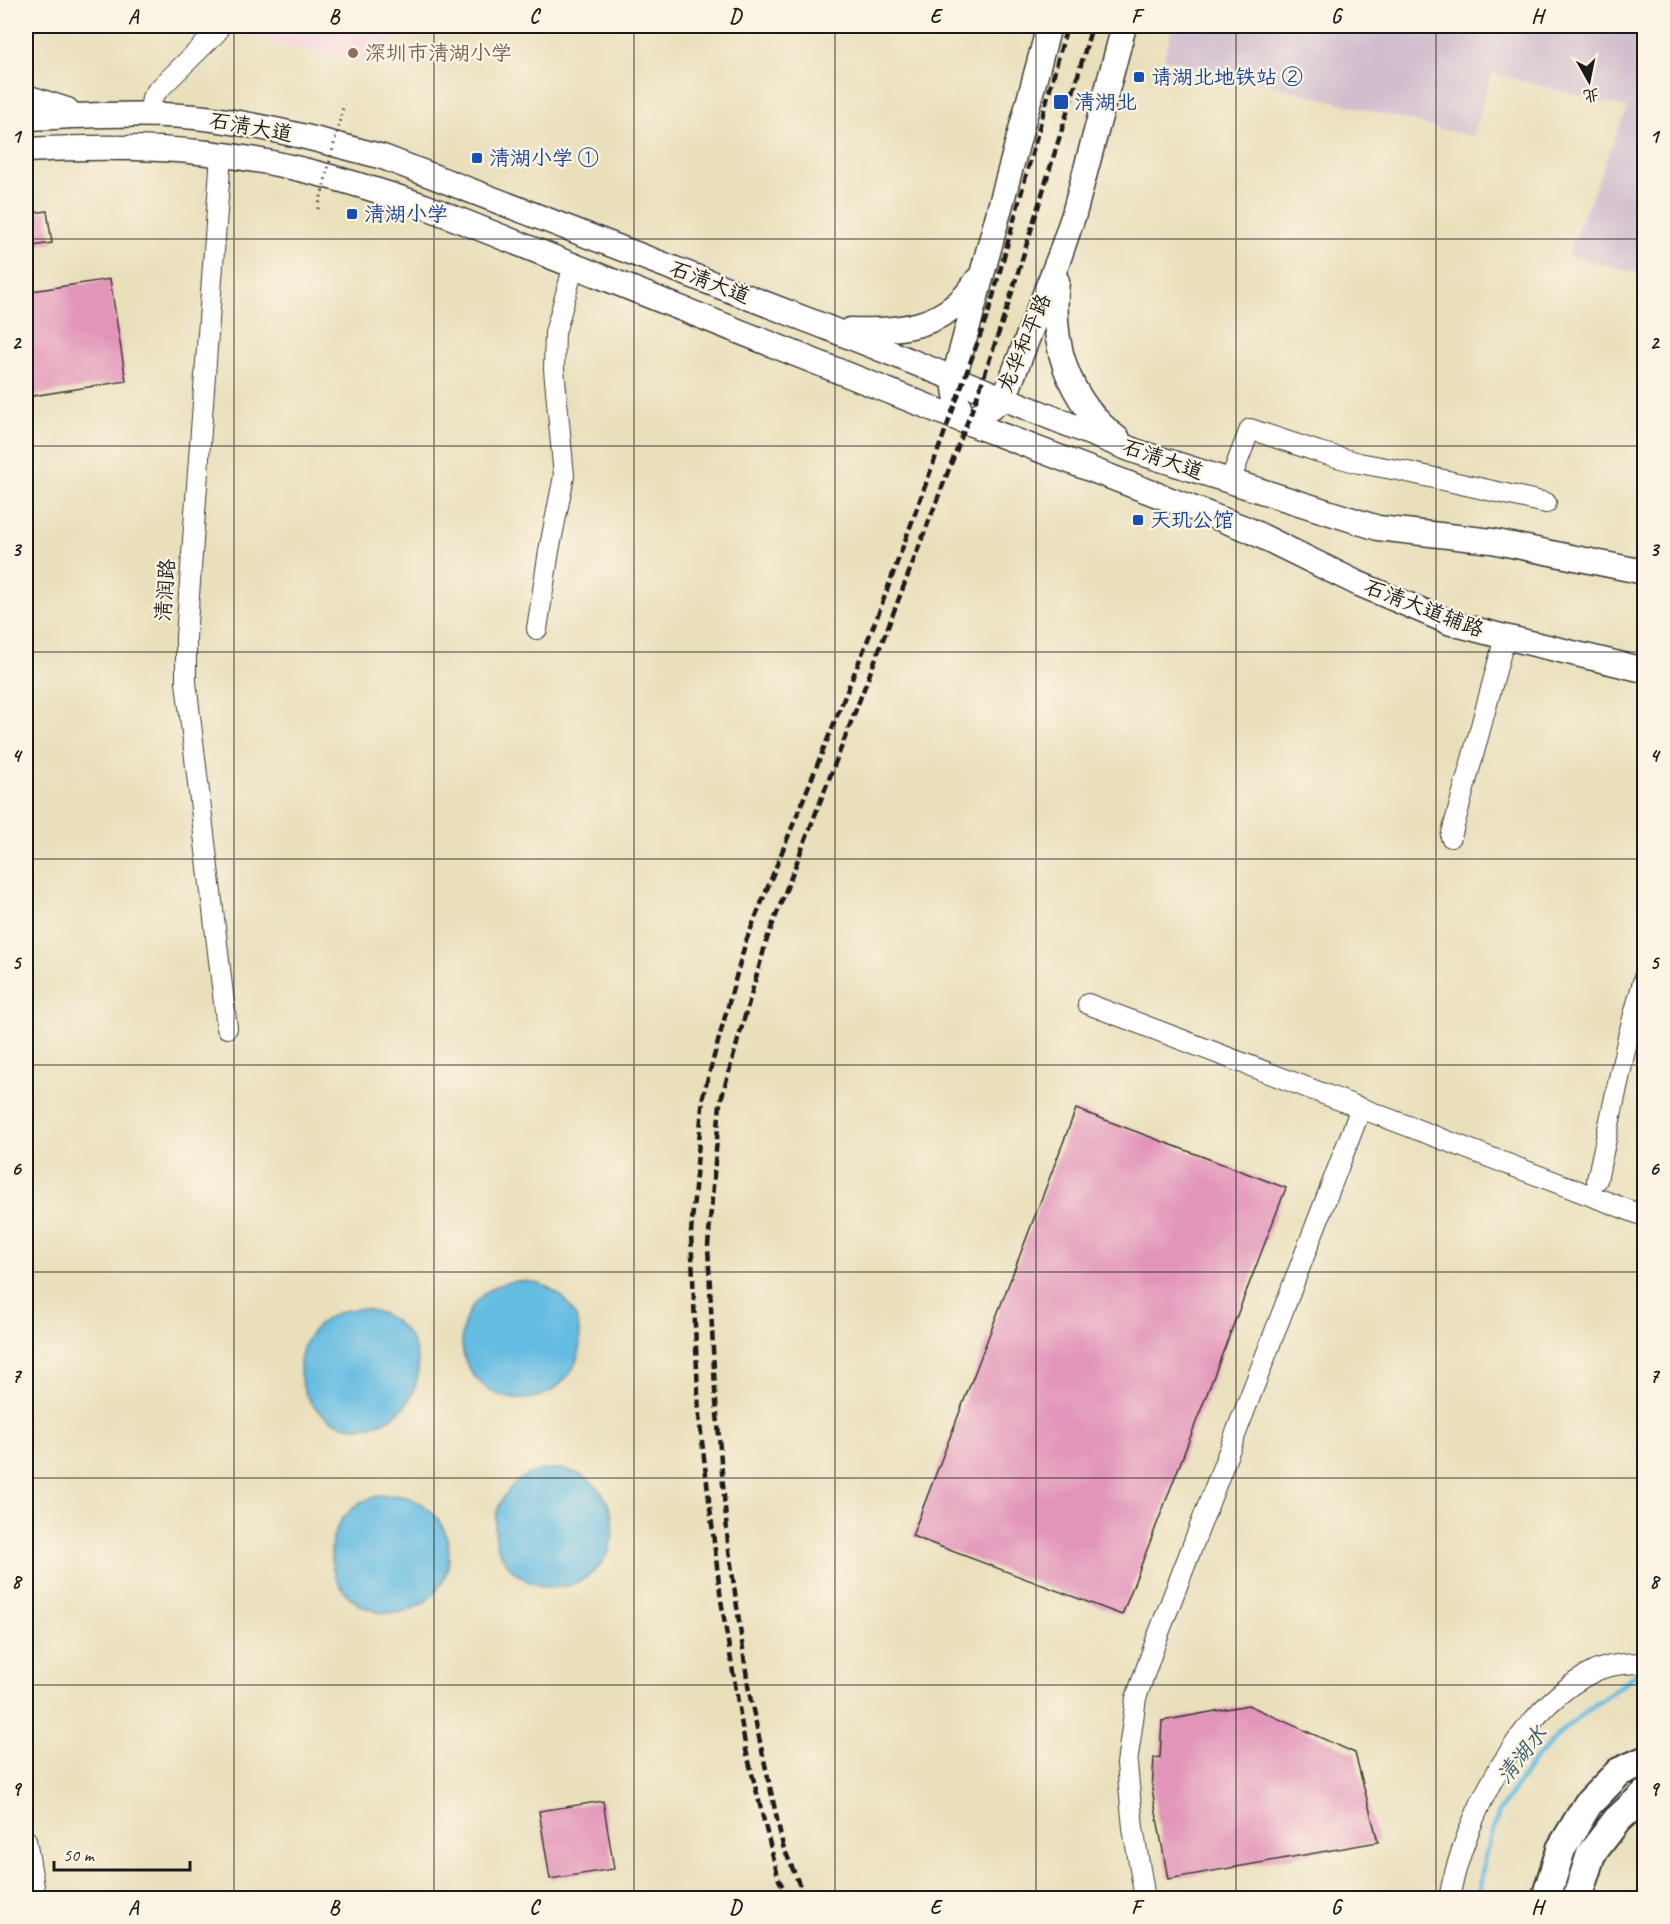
<svg xmlns="http://www.w3.org/2000/svg" width="1670" height="1924" font-family="Caveat,'LXGW WenKai TC',sans-serif">
	<style>
		.built { fill: #f4cfde }
		.industrial { fill: #d0bdce }
		.water { fill: #65bce2; stroke: #406c7f; stroke-width: 1.5 }
		.lines { fill: none; stroke-linecap: round; stroke-linejoin: round }
		.stream { stroke: #65bce2; stroke-width: 5 }
		.building { fill: #e294b9 }
		.minor-casing { stroke: #3b3934; stroke-width: 22 }
		.major-casing { stroke: #3b3934; stroke-width: 27 }
		.highway-casing { stroke: #3b3934; stroke-width: 32 }
		.minor { stroke: #fff; stroke-width: 20 }
		.major { stroke: #fff; stroke-width: 24 }
		.highway { stroke: #fff; stroke-width: 28 }
		.rail { stroke: #1c1c1c; stroke-width: 4.5; stroke-dasharray: 9 4.5; stroke-linecap: butt }
		.path-bridge { stroke: #3b3934; stroke-width: 3; stroke-dasharray: 1.5 4.5; stroke-linecap: butt }
		.grid { fill: none; stroke: #1c1c1c; stroke-width: 1.5; stroke-opacity: 0.55 }
		.education-dot { fill: #8d6e63; stroke: #fcf5e5; stroke-width: 2 }
		.transit-dot { fill: #1a4fb4; stroke: #fcf5e5; stroke-width: 2 }
		.labels { text-anchor: middle; dominant-baseline: central; stroke-width: 4.5; stroke-linejoin: round; paint-order: stroke }
		.education-label { font-size: 21px; fill: #785e54; stroke: #fcf5e5; text-anchor: start }
		.transit-label { font-size: 21px; fill: #164399; stroke: #fcf5e5; text-anchor: start }
		.street-label { font-size: 21px; fill: #1c1c1c; stroke: #fcf5e5 }
		.water-label { font-size: 22px; font-style: italic; fill: #395c6b; stroke: #fcf5e5 }
		.neatline { fill: none; stroke: #1c1c1c; stroke-width: 2 }
		.grid-label { font-size: 20px; text-anchor: middle; font-weight: bold; fill: #1c1c1c }
	</style>
	<rect width="100%" height="100%" fill="#fcf5e5"/>
	<filter id="ink" filterUnits="userSpaceOnUse"><feTurbulence type="fractalNoise" baseFrequency=".0167" numOctaves="2"/><feDisplacementMap in="SourceGraphic" scale="12" xChannelSelector="R" yChannelSelector="G"/><feConvolveMatrix kernelMatrix="1 2 1 2 8 2 1 2 1" color-interpolation-filters="sRGB"/></filter>
	<filter id="wash" filterUnits="userSpaceOnUse"><feTurbulence type="fractalNoise" baseFrequency=".008" numOctaves="4" result="noise"/><feDisplacementMap in="SourceGraphic" scale="24" xChannelSelector="R" yChannelSelector="G"/><feGaussianBlur stdDeviation="1.35" result="paint"/><feColorMatrix in="noise" values="0 0 0 0 0 0 0 0 0 0 0 0 0 0 0 0 0 1.4 0 .05"/><feComposite in="paint" operator="in"/></filter>
	<g filter="url(#wash)">
		<rect width="100%" height="100%" fill="#e9dfbb"/>
		<!-- built -->
		<path class="built" d="M208 26H403L377 67Z"/>
		<!-- industrial -->
		<path class="industrial" d="M1173 26H1644V275L1568 255 1627 108 1492 73 1473 137 1164 58Z"/>
		<!-- water -->
		<path class="water" d="M462 1340a59 59 0 1 1 118 0a59 59 0 1 1-118 0Z
			M300 1368a59 59 0 1 1 118 0a59 59 0 1 1-118 0Z
			M495 1528a59 59 0 1 1 118 0a59 59 0 1 1-118 0Z
			M331 1554a59 59 0 1 1 118 0a59 59 0 1 1-118 0Z"/>
		<g class="lines">
			<!-- stream -->
			<path class="stream" d="M1478 1898 1485 1855 1499 1812 1532 1763 1565 1728 1642 1669"/>
		</g>
		<g id="blocks">
			<!-- building -->
			<path class="building" d="M47 211 52 243 26 247V214Z
				M110 279 126 381 26 397V292Z
				M1076 1109 1286 1188 1122 1615 912 1536Z
				M1248 1705 1355 1753 1378 1842 1168 1879 1152 1790 1154 1758 1160 1757 1162 1721Z
				M603 1801 614 1869 550 1879 539 1811Z"/>
		</g>
	</g>
	<g filter="url(#ink)">
		<use href="#blocks" fill-opacity="0" stroke="#3b3934" stroke-width="1.5"/>
		<g class="lines">
			<defs>
				<path id="minor" d="M149 115 152 98 157 91 217 32
					M221 155 186 637V682L227 1028
					M1230 481 1250 429 1319 452 1359 463 1403 471 1546 503
					M537 629 549 551 564 476 554 369 555 333 574 265
					M1451 837 1505 637
					M1088 1004 1644 1216
					M1597 1180 1628 1037 1644 978
					M26 1840 36 1898
					M1145 1898 1133 1828 1127 1764 1136 1698 1157 1638 1361 1108
					M1449 1898C1465 1818 1518 1708 1595 1671 1611 1664 1628 1663 1644 1663"/>
				<path id="major" d="M1049 26 954 378C955 394 957 406 964 421 980 416 991 409 1004 398L1059 258 1074 214 1124 26
					M26 97 67 110
					M26 118C87 116 152 111 213 119 271 127 327 142 383 157L818 324 1135 451 1378 528 1492 541 1644 572
					M26 150C86 147 147 146 208 153 282 161 354 182 424 206L964 421 1247 529 1357 583 1451 623 1505 637 1644 670
					M1057 281C1050 343 1067 400 1118 439
					M850 330C901 332 948 327 977 280"/>
				<path id="highway" d="M1546 1898 1561 1849 1588 1804 1619 1772 1644 1761
					M1577 1898 1591 1854 1617 1820 1644 1795"/>
			</defs>
			<!-- minor casing -->
			<use href="#minor" class="minor-casing"/>
			<!-- major casing -->
			<use href="#major" class="major-casing"/>
			<!-- highway casing -->
			<use href="#highway" class="highway-casing"/>
			<!-- minor -->
			<use href="#minor" class="minor"/>
			<!-- major -->
			<use href="#major" class="major"/>
			<!-- highway -->
			<use href="#highway" class="highway"/>
			<!-- rail -->
			<path class="rail" d="M789 1898 779 1880 746 1750 721 1600 699 1416 691 1233 703 1096 746 941 879 612 989 311 1067 26
				M805 1898 783 1846 749 1692 728 1543 715 1390 708 1246 720 1103 767 939 977 397 1008 305 1070 103 1092 26"/>
			<!-- path-bridge -->
			<path class="path-bridge" d="M318 209 344 104"/>
		</g>
	</g>
	<!-- grid -->
	<path class="grid" d="M234 26V1898M434 26V1898M634 26V1898M835 26V1898M1036 26V1898M1236 26V1898M1436 26V1898M26 239H1644M26 446H1644M26 652H1644M26 859H1644M26 1065H1644M26 1272H1644M26 1478H1644M26 1685H1644"/>
	<!-- markers -->
	<circle class="education-dot" cx="353" cy="53" r="6"/>
	<g class="transit-dot">
		<rect x="1133" y="71" width="12" height="12" rx="3"/>
		<rect x="1053" y="94" width="16" height="16" rx="3"/>
		<rect x="471" y="152" width="12" height="12" rx="3"/>
		<rect x="346" y="208" width="12" height="12" rx="3"/>
		<rect x="1132" y="514" width="12" height="12" rx="3"/>
	</g>
	<g class="labels">
		<!-- education labels -->
		<g class="education-label">
			<text x="365" y="53">深圳市清湖小学</text>
		</g>
		<!-- transit labels -->
		<g class="transit-label">
			<text x="1151" y="77">请湖北地铁站 ②</text>
			<text x="1074" y="102">清湖北</text>
			<text x="489" y="158">清湖小学 ①</text>
			<text x="364" y="214">清湖小学</text>
			<text x="1150" y="520">天玑公馆</text>
		</g>
		<!-- street labels -->
		<g class="street-label">
			<text transform="translate(251 127) rotate(10)">石清大道</text>
			<text transform="translate(710 282) rotate(21)">石清大道</text>
			<text transform="translate(1024 343) rotate(-67)">龙华和平路</text>
			<text transform="translate(1163 459) rotate(19)">石清大道</text>
			<text transform="translate(165 590) rotate(-86)">清润路</text>
			<text transform="translate(1424 608) rotate(21)">石清大道辅路</text>
		</g>
		<!-- water labels -->
		<g class="water-label">
			<text transform="translate(1522 1755) rotate(-52)">清湖水</text>
		</g>
	</g>
	<!-- margin -->
	<rect width="1670" height="1924" fill="none" stroke="#fcf5e5" stroke-width="66"/>
	<!-- north arrow -->
	<g transform="translate(1589 81) rotate(171)" stroke="#fcf5e5" stroke-width="4.5" paint-order="stroke">
	<path d="M0-4.5L10 22L0 15L-10 22Z" fill="#1c1c1c"/>
	<text y="-9" font-size="16" font-weight="bold" text-anchor="middle" fill="#1c1c1c">北</text>
	</g>
	<!-- scale -->
	<path d="M54 1861v9h136v-9" fill="none" stroke="#1c1c1c" stroke-width="3"/>
	<text x="63" y="1861" font-size="18" fill="#1c1c1c" stroke="#fcf5e5" stroke-width="4.5" paint-order="stroke">50 m</text>
	<rect x="33" y="33" width="1604" height="1858" class="neatline"/>
	<g class="grid-label">
		<text x="133" y="23">A</text>
		<text x="334" y="23">B</text>
		<text x="534" y="23">C</text>
		<text x="735" y="23">D</text>
		<text x="935" y="23">E</text>
		<text x="1136" y="23">F</text>
		<text x="1336" y="23">G</text>
		<text x="1537" y="23">H</text>
		<text x="16" y="143">1</text>
		<text x="1654" y="143">1</text>
		<text x="16" y="349">2</text>
		<text x="1654" y="349">2</text>
		<text x="16" y="556">3</text>
		<text x="1654" y="556">3</text>
		<text x="16" y="762">4</text>
		<text x="1654" y="762">4</text>
		<text x="16" y="969">5</text>
		<text x="1654" y="969">5</text>
		<text x="16" y="1175">6</text>
		<text x="1654" y="1175">6</text>
		<text x="16" y="1382">7</text>
		<text x="1654" y="1382">7</text>
		<text x="16" y="1588">8</text>
		<text x="1654" y="1588">8</text>
		<text x="16" y="1795">9</text>
		<text x="1654" y="1795">9</text>
		<text x="133" y="1914">A</text>
		<text x="334" y="1914">B</text>
		<text x="534" y="1914">C</text>
		<text x="735" y="1914">D</text>
		<text x="935" y="1914">E</text>
		<text x="1136" y="1914">F</text>
		<text x="1336" y="1914">G</text>
		<text x="1537" y="1914">H</text>
	</g>
</svg>
